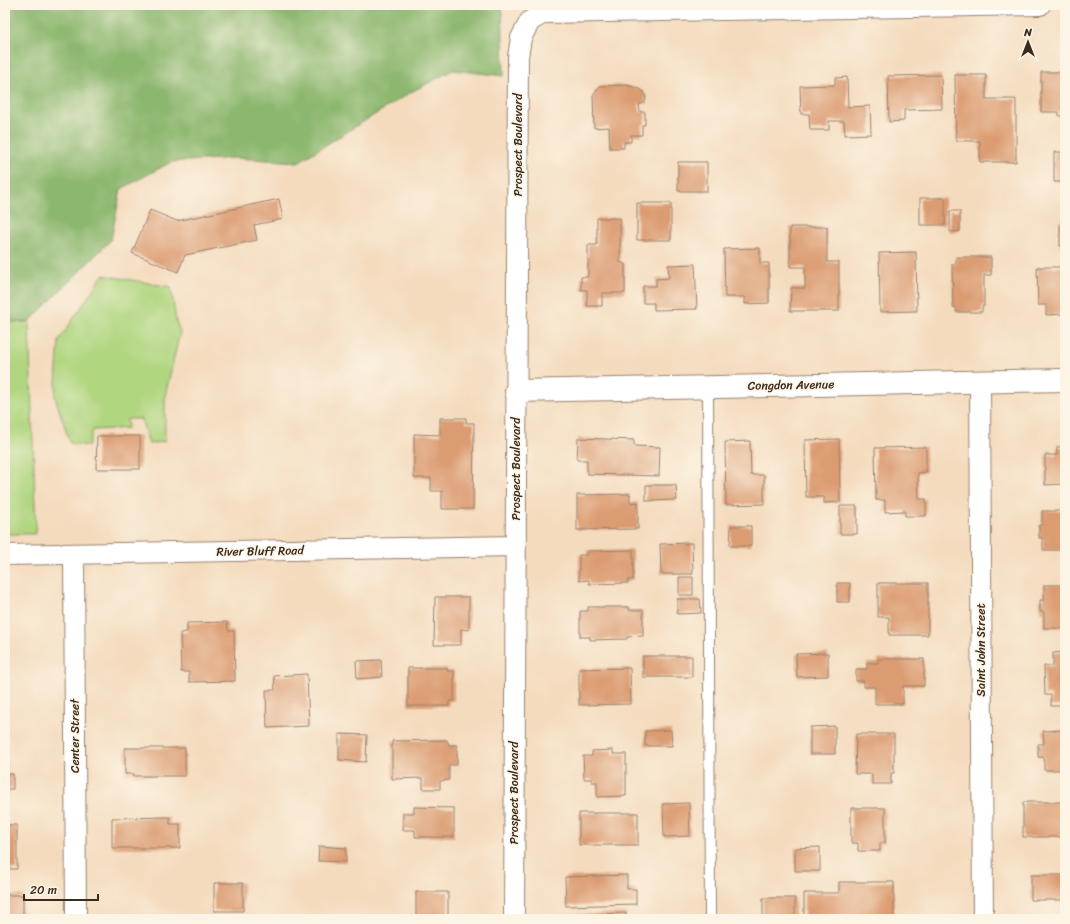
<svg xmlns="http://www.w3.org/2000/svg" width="1070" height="924" font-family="Sriracha,sans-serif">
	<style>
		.green { fill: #b0d680; stroke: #76804f }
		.forest { fill: #8cb76e; stroke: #647046 }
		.building { fill: #dc9c72 }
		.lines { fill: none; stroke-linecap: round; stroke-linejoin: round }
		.service-casing { stroke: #98826e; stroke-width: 12 }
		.minor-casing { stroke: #98826e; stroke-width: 22 }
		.tertiary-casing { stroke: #98826e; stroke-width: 24 }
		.service { stroke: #fff; stroke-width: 10 }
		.minor { stroke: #fff; stroke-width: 20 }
		.tertiary { stroke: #fff; stroke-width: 22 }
		.labels { text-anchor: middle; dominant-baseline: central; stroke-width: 3; stroke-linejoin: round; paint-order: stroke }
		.street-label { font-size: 12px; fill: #3b2a1e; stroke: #fcf5e5 }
	</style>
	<rect width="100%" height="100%" fill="#fcf5e5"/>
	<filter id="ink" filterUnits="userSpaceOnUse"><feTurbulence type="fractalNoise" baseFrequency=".025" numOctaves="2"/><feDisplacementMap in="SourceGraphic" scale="8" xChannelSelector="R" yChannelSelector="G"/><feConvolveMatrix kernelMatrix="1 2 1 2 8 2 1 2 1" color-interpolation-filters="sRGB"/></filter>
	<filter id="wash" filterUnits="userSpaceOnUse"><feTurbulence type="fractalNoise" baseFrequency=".012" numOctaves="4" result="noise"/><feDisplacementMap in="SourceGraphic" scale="16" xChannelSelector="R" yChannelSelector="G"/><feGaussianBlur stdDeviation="0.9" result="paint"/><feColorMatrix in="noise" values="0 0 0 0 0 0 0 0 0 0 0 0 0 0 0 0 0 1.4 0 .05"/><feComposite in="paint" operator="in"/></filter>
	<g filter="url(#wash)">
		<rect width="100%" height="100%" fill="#f4dbbe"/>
		<!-- green -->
		<path class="green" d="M103 275 171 287 176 321 180 332 165 396V441L149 444 141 419H127L128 428 93 430 88 446 70 443 55 397 59 340Z
			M5 322H29L36 534H5Z"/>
		<!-- forest -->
		<path class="forest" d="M5 5H502L504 76 453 70 413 91 298 162 235 158 171 162 121 189 111 240 29 322H5Z"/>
		<g id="blocks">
			<!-- building -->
			<path class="building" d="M1041 72H1065V116H1059V112H1041Z
				M941 75 942 109 904 110V121L889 122 888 76Z
				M955 75H986V99H1016V162H980V141H956Z
				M847 77 848 107 870 106 871 134 845 135 844 121H829V130H810L809 114H801L800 86 835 85V78Z
				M626 85 640 89 644 92 646 97 645 102 642 104H639L640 112H645V125H642V135H631V142H624V148H610L609 127 594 128 593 95 600 86Z
				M1054 152H1065V182H1054Z
				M678 162H707V191H678Z
				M920 198H945V225H920Z
				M279 199 283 219 254 225 257 240 185 255 178 272 132 253 150 210 177 221Z
				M637 203H671V240H637Z
				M950 211H960V231L950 232Z
				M597 218H620V262L625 264V293H602V306H587V290H581V277H588V245H597Z
				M1060 223H1065V246H1060Z
				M790 227H827V262H839V311H790L791 288H805V267H790Z
				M760 248V263H769V303L745 304V297H725L724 249Z
				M916 252 917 311 880 312 879 253Z
				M956 257H991V275H984V306H982V312H956V307H953L952 264H956Z
				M695 264 697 309 654 310V303H643V286H656V279L669 278 668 265Z
				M1037 267H1065V314L1046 315V305H1038Z
				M440 418H466V423H474L473 509H442V491H431V478H414V434L440 435Z
				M97 436H140V469H96Z
				M578 438 634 440V446L660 447 659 476 587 474V460H577Z
				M839 439 840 502 824 503V497H806L805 440Z
				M750 441 751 475H764V504L726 505 725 442Z
				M926 447V472L918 473 919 499H926V516H905V511L885 512V500H876L875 448Z
				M1057 447H1065V484L1045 485V455H1057Z
				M646 485H676L677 500 646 501Z
				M630 494V503L638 502V529L577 530V495Z
				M840 506H857V534H840Z
				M1042 511H1065V550H1043V538H1039V525H1042Z
				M731 526H751V546H730Z
				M692 543 693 574H661L660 544Z
				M633 550V580H628V583L589 584V580L579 581V555H587V551Z
				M679 577H693V595H679Z
				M837 583H850V602H837Z
				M878 583H928V635H889V617H878Z
				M1044 585H1065V628H1044V612H1040V600H1044Z
				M435 597H469V630L461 629V645H434Z
				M677 599H700L701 613 677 614Z
				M588 607H629V610H643V636L627 637V639L590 640V637H580V611H588Z
				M227 622 228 631H234L235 681 189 682V672H181L180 633 187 632V623Z
				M1065 652V706H1051V695H1045L1044 666H1053V653Z
				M828 653V676L797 677 796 654Z
				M643 656H692V677H643Z
				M878 659H924V686H903V704H875V687H864V681H856V669H867V663H878Z
				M381 660 382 677 357 679 356 661Z
				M408 668H447V671H454V701H449V706H408Z
				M630 668 631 704 579 705V669Z
				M307 674 309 726 267 728 266 690H275L274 676Z
				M835 726V754H810V727Z
				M671 730 672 746H645V731Z
				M1065 730V770H1044V757H1038V744H1044L1043 731Z
				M339 734 367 735 366 762 339 760Z
				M856 734H894V773H891V784H872V774H855Z
				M447 740 449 745H457V765H449V780L440 781V789H423V778L392 779V741Z
				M125 748H185V776H134V774H125Z
				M613 750V754H626V796L597 797V782H592V779H584L583 756H592V751Z
				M5 759H7V774H13V789H7V794H5Z
				M1023 802H1065V837H1023Z
				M689 803 690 836 664 837 663 804Z
				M414 807 454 808V837H415V830H403V813H414Z
				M851 808H885V843H880V851H858V843H851Z
				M579 813H638V845H579Z
				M170 817V824H180V848H112V818Z
				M5 825H17V869H5Z
				M319 846 346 848V862L318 861Z
				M820 847V871H795V848Z
				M627 875V889H636V904L566 906 565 877Z
				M1031 875H1065V900H1031Z
				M839 882H894V919H804V893H839Z
				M214 883H243V911H214Z
				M416 892H448V919H416Z
				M5 895H23V919H5Z
				M763 898H795V919H763Z
				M626 913V919H566L565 915Z"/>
		</g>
	</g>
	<g filter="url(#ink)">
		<use href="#blocks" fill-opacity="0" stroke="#98826e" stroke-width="1"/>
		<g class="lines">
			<defs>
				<path id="service" d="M708 387 710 919"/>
				<path id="minor" d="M980 381 983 919
					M74 554 76 919
					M5 555 515 546
					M514 919 518 57 521 38 530 21 544 13 1040 5"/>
				<path id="tertiary" d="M516 391 1065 380"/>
			</defs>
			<!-- service casing -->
			<use href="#service" class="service-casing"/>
			<!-- minor casing -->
			<use href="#minor" class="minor-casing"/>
			<!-- tertiary casing -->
			<use href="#tertiary" class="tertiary-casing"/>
			<!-- service -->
			<use href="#service" class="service"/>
			<!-- minor -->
			<use href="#minor" class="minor"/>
			<!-- tertiary -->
			<use href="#tertiary" class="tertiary"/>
		</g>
	</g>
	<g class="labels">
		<!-- street labels -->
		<g class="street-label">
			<text transform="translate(518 145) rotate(-90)">Prospect Boulevard</text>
			<text transform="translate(791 385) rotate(-1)">Congdon Avenue</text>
			<text transform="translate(516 469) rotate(-90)">Prospect Boulevard</text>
			<text transform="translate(260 551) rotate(-1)">River Bluff Road</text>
			<text transform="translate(981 650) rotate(-90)">Saint John Street</text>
			<text transform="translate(75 736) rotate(-90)">Center Street</text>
			<text transform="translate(514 793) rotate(-90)">Prospect Boulevard</text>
		</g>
	</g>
	<!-- margin -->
	<rect width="1070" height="924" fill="none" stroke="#fcf5e5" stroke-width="20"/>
	<!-- north arrow -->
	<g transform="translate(1028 42)" stroke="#fcf5e5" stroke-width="3" paint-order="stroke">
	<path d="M0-3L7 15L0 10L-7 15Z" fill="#3b2a1e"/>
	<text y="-6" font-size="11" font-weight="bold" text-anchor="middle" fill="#3b2a1e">N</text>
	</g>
	<!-- scale -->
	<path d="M24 894v6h74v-6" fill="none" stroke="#3b2a1e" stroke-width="2"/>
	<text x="30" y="894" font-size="12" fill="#3b2a1e" stroke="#fcf5e5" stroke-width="3" paint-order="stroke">20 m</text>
</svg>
